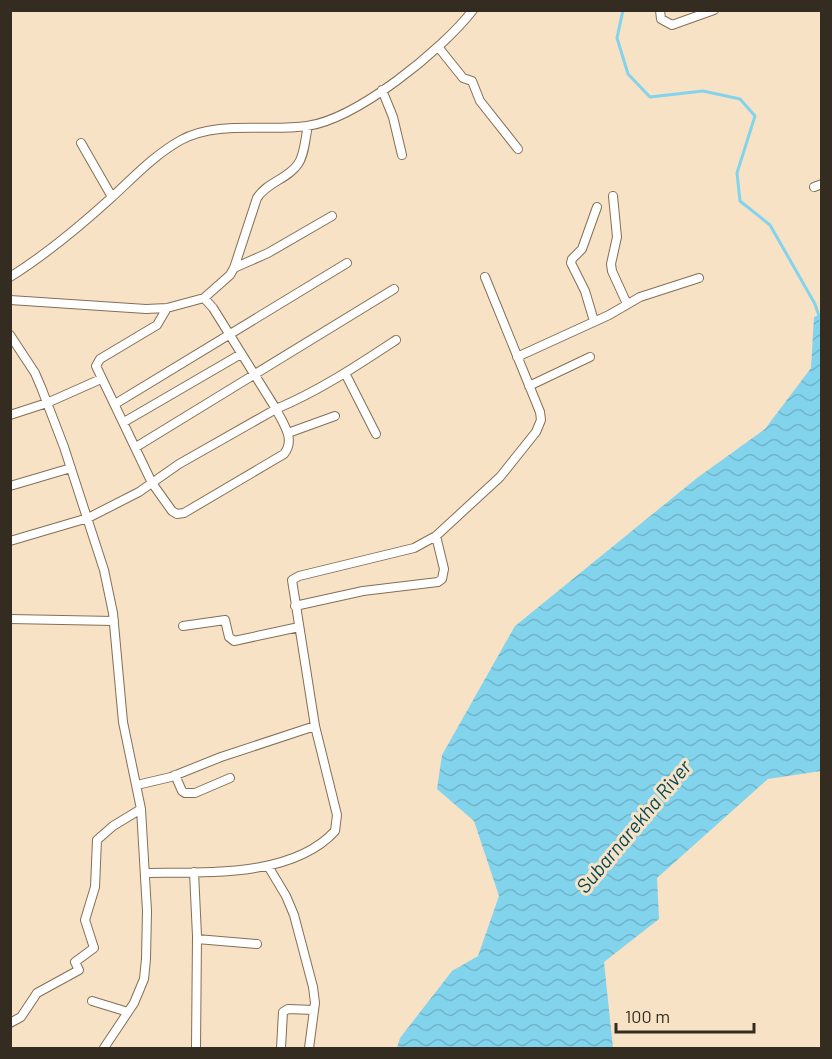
<svg xmlns="http://www.w3.org/2000/svg" width="832" height="1059" font-family="Barlow,sans-serif">
	<style>
		.water { fill: url(#water-waves) }
		.lines { fill: none; stroke-linecap: round; stroke-linejoin: round }
		.stream { stroke: #82d3ec; stroke-width: 3 }
		.minor-casing { stroke: #846f56; stroke-width: 10 }
		.minor { stroke: #fff; stroke-width: 8 }
		.labels { text-anchor: middle; dominant-baseline: central; stroke-width: 6; stroke-linejoin: round; paint-order: stroke }
		.water-label { font-size: 20px; font-style: italic; fill: #004a5c; stroke: #f8e2c5 }
	</style>
	<defs>
		<pattern id="water-waves" width="16" height="10" patternUnits="userSpaceOnUse" patternTransform="scale(1.5)"><rect width="16" height="10" fill="#82d3ec"/><path d="M0 5q4-4 8 0t8 0" fill="none" stroke="#71b5ca"/></pattern>
	</defs>
	<rect width="100%" height="100%" fill="#f8e2c5"/>
	<!-- water -->
	<path class="water" d="M821 314V771L768 779 657 878 659 919 604 962 613 1048H397L400 1038 452 971 478 956 499 896 474 821 437 789 442 755 515 626 697 478 765 429 811 368 814 317Z"/>
	<g class="lines">
		<!-- stream -->
		<path class="stream" d="M623 10 617 38 628 74 650 97 703 91 740 99 755 116 737 173 740 201 770 225 815 304 822 325"/>
		<defs>
			<path id="minor" d="M660 10 661 19 672 25 714 10
				M439 48 463 78 472 81 480 101 518 149
				M382 90 393 117 402 155
				M81 143 112 197
				M814 187 822 184
				M613 196 617 237 611 264 612 271 627 304
				M234 268 268 253 332 216
				M10 277C47 254 79 227 111 198 133 178 154 155 181 140 218 120 267 132 307 126 357 119 442 50 473 10
				M204 298 230 275 234 268 257 198C267 182 288 179 298 164 305 154 305 138 308 126
				M10 300 146 309 167 308 204 298 213 308 276 409C319 391 358 365 396 340
				M594 321 585 291 571 263 572 259 582 249 597 207
				M10 335 35 373 41 387 64 447 104 570 113 613 123 722 141 809 147 911 146 959 144 979 134 1003 104 1048
				M517 357 609 315 640 297 699 278
				M345 373 376 434
				M529 386 590 357
				M115 404 347 263
				M10 415 47 403 101 379
				M124 422 241 354
				M288 433 335 416
				M136 447 394 289
				M10 486 71 468
				M10 541 88 518 139 492 179 464 276 409C283 424 296 439 284 454L184 513 177 514 172 511 152 483 96 366 100 359 157 325 167 308
				M295 606 363 591 438 582 442 579 444 569 436 536
				M10 619 114 621
				M183 626 225 620 229 637 234 641 299 627
				M175 775 182 791 185 793H195L230 778
				M137 785 171 777 221 757 315 726
				M268 866 286 896 294 915 313 987 315 1003 309 1048
				M194 872 197 936 196 1048
				M145 873C205 872 292 878 335 831L337 815 315 726 292 580 299 576 414 548 436 536 500 477 536 432 541 420 540 412 485 277
				M197 939 257 944
				M92 1001 128 1012
				M10 1023 21 1017 37 993 79 970 75 962 94 948 85 920 95 887 97 840 113 826 141 809
				M281 1048 283 1012 288 1009 314 1010"/>
		</defs>
		<!-- minor casing -->
		<use href="#minor" class="minor-casing"/>
		<!-- minor -->
		<use href="#minor" class="minor"/>
	</g>
	<g class="labels">
		<!-- water labels -->
		<g class="water-label">
			<text transform="translate(633 826) rotate(-50)">Subarnarekha River</text>
		</g>
	</g>
	<!-- border -->
	<rect width="832" height="1059" fill="none" stroke="#342c21" stroke-width="24"/>
	<!-- scale -->
	<path d="M616 1023v9h138v-9" fill="none" stroke="#342c21" stroke-width="3"/>
	<text x="625" y="1023" font-size="18" fill="#342c21" stroke="#f8e2c5" stroke-width="4.5" paint-order="stroke">100 m</text>
</svg>
